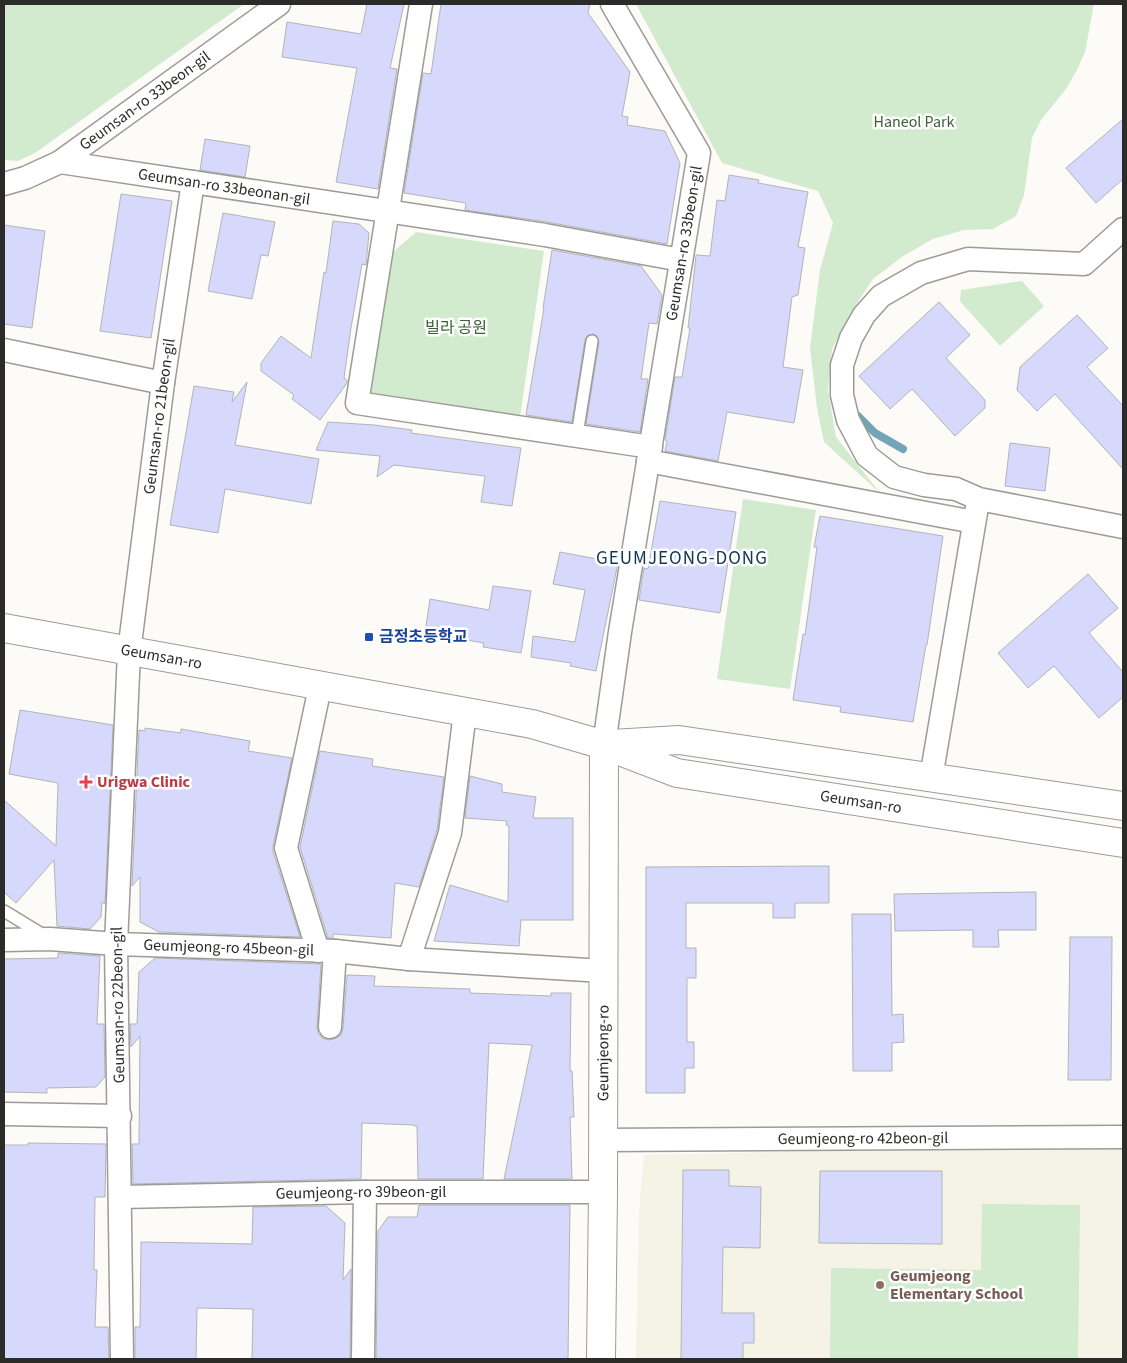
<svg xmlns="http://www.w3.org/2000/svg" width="1127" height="1363" font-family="'Source Sans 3','Noto Sans KR',sans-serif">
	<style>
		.built { fill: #f5f3e6 }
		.green { fill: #d2eace }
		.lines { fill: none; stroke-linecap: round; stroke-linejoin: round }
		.stream { stroke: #74a5b7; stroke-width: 8 }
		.building { fill: #d6d9fb; stroke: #b3b3b8 }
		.service-casing { stroke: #9c9b97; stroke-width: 14 }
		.minor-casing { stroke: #9c9b97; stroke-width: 25 }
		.tertiary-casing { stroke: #9c9b97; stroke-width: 30 }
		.service { stroke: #fff; stroke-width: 11 }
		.minor { stroke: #fff; stroke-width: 22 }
		.tertiary { stroke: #fff; stroke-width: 28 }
		.transit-dot { fill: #1a4fb4; stroke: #fff; stroke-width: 2 }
		.health-dot { fill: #e0444e; stroke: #fff; stroke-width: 2 }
		.education-dot { fill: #8d6e63; stroke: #fff; stroke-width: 2 }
		.labels { text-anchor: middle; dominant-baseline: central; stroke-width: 5; stroke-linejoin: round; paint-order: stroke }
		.street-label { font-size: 16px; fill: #2b2b29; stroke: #fff }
		.park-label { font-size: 16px; fill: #3a6334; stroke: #fff }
		.transit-label { font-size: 16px; font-weight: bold; fill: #164399; stroke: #fff; text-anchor: start }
		.health-label { font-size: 16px; font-weight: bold; fill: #be3a42; stroke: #fff; text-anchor: start }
		.education-label { font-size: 16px; font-weight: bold; fill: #785e54; stroke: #fff; text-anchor: start }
		.quarter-label { font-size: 19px; letter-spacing: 1px; fill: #133750; stroke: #fff }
	</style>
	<rect width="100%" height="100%" fill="#fcfbf7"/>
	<!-- built -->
	<path class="built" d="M1123 1144V1359H636L639 1211 644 1155Z"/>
	<!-- green -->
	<path class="green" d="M4 4H244L35 153 18 161 4 160Z
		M636 4H1094L1085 52 1077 70 1066 89 1041 120 1032 138 1024 195 1016 216 993 229 964 230 933 239 903 256 873 279 850 314 832 349 828 390 836 437 880 493 824 442 817 408 810 348 820 270 833 223 818 191 722 163Z
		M416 232 544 251 520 417 370 395 392 253Z
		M1022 281 1044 306 1000 346 960 301 961 290Z
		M743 499 816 510 790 689 717 679Z
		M982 1204 1080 1205 1078 1359H830L831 1268 981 1270Z"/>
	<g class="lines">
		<!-- stream -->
		<path class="stream" d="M858 416 875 433 903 449"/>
	</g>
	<!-- building -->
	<path class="building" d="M367 4H404L390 68 397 69 378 189 336 182 357 68 282 57 287 22 361 34Z
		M441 4H590L588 13 630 72 622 116 628 117 627 125 665 131 680 163 667 244 547 222 465 210 466 203 404 193 423 73 431 74Z
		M1123 119V179L1096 203 1066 168Z
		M205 139 250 146 245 177 200 170Z
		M729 175 759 180 758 183 808 192 798 247 805 248 798 295 792 297 783 367 803 370 794 423 727 412 718 461 665 451 667 441 665 440 675 377H682L690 328H688L696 255 710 256 717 200 725 201Z
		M121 194 172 201 151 338 100 331Z
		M223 213 275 222 268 256 261 255 252 299 208 291Z
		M333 221 359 224 369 233 366 265 362 264 351 328 344 378 347 380V383L320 420 292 399 294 395 261 371V363L281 336 311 358 324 272 326 273Z
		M4 225 45 231 32 328 4 324Z
		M552 250 641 266 662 295 657 324 649 323 641 379H648L640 432 586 424 599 342 597 336 593 334 587 336 585 340 572 422 526 415 544 308H543Z
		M939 302 970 335 946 358 985 400V408L955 436 912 389 890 409 859 376Z
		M1077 315 1108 348 1087 367 1123 406V469L1055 394 1037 411 1017 390 1020 367Z
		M247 382 235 445 319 459 311 504 225 489 218 533 170 525 194 386 234 392 232 402Z
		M328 422 374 425 412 430 411 433 521 448 512 506 481 502 485 476 394 465 377 477 380 456 316 450Z
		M1010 443 1050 448 1045 491 1005 486Z
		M660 501 736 512 720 613 639 600 644 568 648 569Z
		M820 516 943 536 927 645H926L913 722 840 712 841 707 793 700 803 634 805 635 817 547H814Z
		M560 552 618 563 596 671 570 666 571 663 531 657 533 636 575 642 585 590 553 584Z
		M1088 574 1118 608 1089 633 1123 672V697L1099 718 1054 666 1028 688 998 653Z
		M493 586 531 591 521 653 483 647 484 643 425 633 430 599 489 610Z
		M20 710 113 725 105 904 102 902 101 917 90 929 57 926 54 860 16 903 4 892V800L56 846 58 783 9 774Z
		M145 728 181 733V729L250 741 248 751 292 758 273 846V852L300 937 159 932 140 922V877L132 886 139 730 145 731Z
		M320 751 373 759 372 766 444 777 437 830 419 887 395 883 391 938 333 934V938H328L300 847Z
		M470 776 502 784V792L536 797 533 818H573V920H521L519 946 434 941 450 885 508 902 509 826 506 825 507 821 465 818Z
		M829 866V903H795V918H773V903H686V948H696V978H687V1042H694V1068H685V1093H646V867Z
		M1036 892V930H998L999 947H973V930L895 931 894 894Z
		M852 914H891L892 1015 903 1014 904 1042 892 1043V1071H853Z
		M1070 937H1112L1111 1080H1068Z
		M58 953 100 956 97 1024H104L105 1077 96 1087 47 1088V1093L4 1092V959L58 958Z
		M155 958 321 964 317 1027 318 1033 322 1038 329 1040 336 1038 341 1035 343 1028 347 975 375 976 374 986 470 989V993L551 996V993H571L570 1071H572L574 1117H570L572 1179H504L532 1045 489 1043 483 1179H418L417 1126H414V1125L362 1123 361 1179 133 1184 132 1144H139L140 1036 131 1047 130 1024H137L139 972Z
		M28 1143 106 1144 105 1197H95L94 1270H97L95 1327H108L109 1359H4V1145H28Z
		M683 1170H729V1186L761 1187 760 1248 723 1247 722 1313H754V1343H743V1359H681Z
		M820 1171H942V1244L819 1243Z
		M419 1205H570L568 1359H376L378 1231 388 1217H417Z
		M326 1206 345 1223 343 1280 351 1269 350 1359H252L253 1309 197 1308 196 1359H135V1327H140L141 1242 252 1244 253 1207Z"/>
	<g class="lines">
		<defs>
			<path id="service" d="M577 435 592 341
				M4 911 45 936"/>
			<g id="minor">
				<path d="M421 4 357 403 651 447"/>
				<path id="s1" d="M60 162 545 235 681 260"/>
				<path id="s2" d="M4 184 25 178 60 162 279 4"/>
				<path d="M1123 229 1084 264 968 259 921 273 881 296 864 315 851 338 842 365V395L848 420 867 456 894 477 924 485 956 489 979 499 1123 527"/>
				<path d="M4 350 163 383"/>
				<path d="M648 461 974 522"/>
				<path id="s3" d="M604 745 620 632 699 153 612 4"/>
				<path d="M931 778 977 507"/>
				<path id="s4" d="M4 940 50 939 116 944 335 951 409 959 603 971"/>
				<path d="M318 951 286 848 320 687"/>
				<path d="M409 959 450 833 465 712"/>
				<path d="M330 1027 335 951"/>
				<path d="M4 1114 120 1116"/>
				<path id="s5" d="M603 1140 1123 1137"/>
				<path id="s6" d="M120 1197 365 1192H603"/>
				<path id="s7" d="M122 1359 116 944 129 652 163 383 193 182"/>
				<path d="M363 1359 365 1192"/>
			</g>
			<g id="tertiary">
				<path id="s8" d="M4 628 532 724 604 745 677 773 1123 843"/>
				<path d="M612 744 679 740 1123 806"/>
				<path id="s9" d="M601 1359 603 1192 604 745"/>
			</g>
		</defs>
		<!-- service casing -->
		<use href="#service" class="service-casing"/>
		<!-- minor casing -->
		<use href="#minor" class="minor-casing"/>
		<!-- tertiary casing -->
		<use href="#tertiary" class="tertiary-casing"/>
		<!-- service -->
		<use href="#service" class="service"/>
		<!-- minor -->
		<use href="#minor" class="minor"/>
		<!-- tertiary -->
		<use href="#tertiary" class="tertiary"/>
	</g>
	<!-- markers -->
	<rect class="transit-dot" x="364" y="632" width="10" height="10" rx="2.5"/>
	<path class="health-dot" d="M83.5 774.5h5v5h5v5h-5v5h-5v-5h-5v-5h5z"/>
	<circle class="education-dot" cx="880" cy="1285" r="5"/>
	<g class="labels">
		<!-- street labels -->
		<g class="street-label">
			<text stroke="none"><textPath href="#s2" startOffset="165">Geumsan-ro 33beon-gil</textPath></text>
			<text stroke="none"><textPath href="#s1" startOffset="166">Geumsan-ro 33beonan-gil</textPath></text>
			<text stroke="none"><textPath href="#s3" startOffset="508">Geumsan-ro 33beon-gil</textPath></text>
			<text stroke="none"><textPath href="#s7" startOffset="945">Geumsan-ro 21beon-gil</textPath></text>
			<text stroke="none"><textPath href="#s8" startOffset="160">Geumsan-ro</textPath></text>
			<text stroke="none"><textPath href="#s8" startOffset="876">Geumsan-ro</textPath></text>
			<text stroke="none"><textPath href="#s4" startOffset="225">Geumjeong-ro 45beon-gil</textPath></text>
			<text transform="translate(118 1005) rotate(-91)">Geumsan-ro 22beon-gil</text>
			<text stroke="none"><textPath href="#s9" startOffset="306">Geumjeong-ro</textPath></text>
			<text stroke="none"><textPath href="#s5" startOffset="260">Geumjeong-ro 42beon-gil</textPath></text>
			<text stroke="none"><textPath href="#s6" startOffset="241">Geumjeong-ro 39beon-gil</textPath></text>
		</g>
		<!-- park labels -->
		<g class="park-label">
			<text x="914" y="122">Haneol Park</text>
			<text x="456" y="328">빌라 공원</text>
		</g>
		<!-- transit labels -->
		<g class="transit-label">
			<text x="379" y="637">금정초등학교</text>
		</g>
		<!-- health labels -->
		<g class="health-label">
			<text x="97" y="782">Urigwa Clinic</text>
		</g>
		<!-- education labels -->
		<g class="education-label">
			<text x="890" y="1276">Geumjeong<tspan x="890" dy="18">Elementary School</tspan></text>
		</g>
		<!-- quarter labels -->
		<g class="quarter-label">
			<text x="682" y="558">GEUMJEONG-DONG</text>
		</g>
	</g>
	<!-- border -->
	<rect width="1127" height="1363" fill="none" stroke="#2b2b29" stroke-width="10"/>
</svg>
